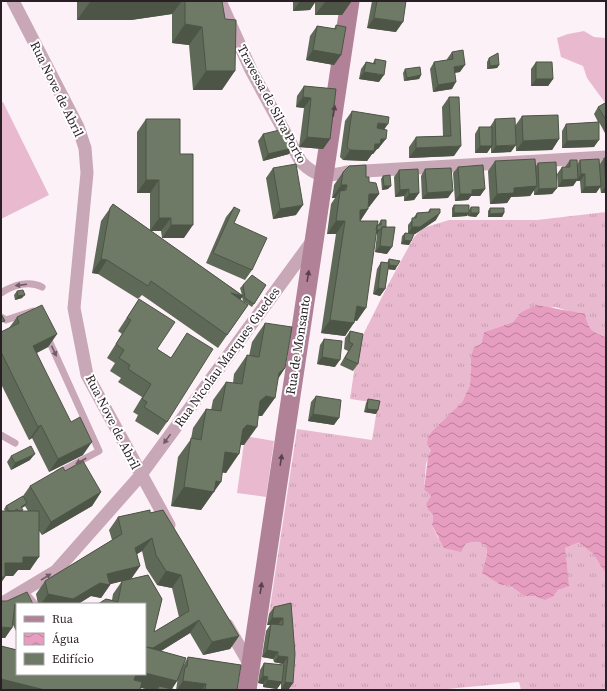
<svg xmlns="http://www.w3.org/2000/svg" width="607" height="691" font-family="'Source Serif 4',serif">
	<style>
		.grass { fill: url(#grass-tufts) }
		.pitch { fill: #e9bacf }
		.water { fill: url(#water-waves) }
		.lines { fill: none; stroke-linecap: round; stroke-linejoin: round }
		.lane { stroke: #c8a7b6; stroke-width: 7 }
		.street { stroke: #c8a7b6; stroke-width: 13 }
		.secondary { stroke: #b18197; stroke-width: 19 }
		.wall { fill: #5f6957; fill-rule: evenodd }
		.shaded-wall { fill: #4d5547 }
		.building { fill: #6e7a65; stroke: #4d5547 }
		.oneway { fill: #59414c }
		.oneway2 { fill: #715c66 }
		.labels { text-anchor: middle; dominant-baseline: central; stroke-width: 4; stroke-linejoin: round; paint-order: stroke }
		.street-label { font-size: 13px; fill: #291f24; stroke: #fff }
	</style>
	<defs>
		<pattern id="grass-tufts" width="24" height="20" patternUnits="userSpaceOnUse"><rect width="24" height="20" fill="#e9bacf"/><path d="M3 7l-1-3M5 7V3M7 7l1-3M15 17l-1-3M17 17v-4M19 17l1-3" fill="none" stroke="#c89fb2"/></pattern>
		<pattern id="water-waves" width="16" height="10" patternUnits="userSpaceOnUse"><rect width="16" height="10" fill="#e69dbf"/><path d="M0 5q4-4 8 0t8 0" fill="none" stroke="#ba7f9b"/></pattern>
	</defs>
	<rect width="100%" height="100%" fill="#fcf1f6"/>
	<!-- grass -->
	<path class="grass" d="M606 212V337C590 331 589 329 585 313L572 312 555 307 520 313 513 322 484 332 481 344 471 357 470 385 462 402 433 430 431 450 426 464 424 490 431 496 429 511 433 515 432 525 438 538 466 543 479 542 486 546 487 555 486 565 501 584 509 585 524 596H534L545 599 554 596 558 590 564 587 565 548 579 541 593 554 606 574V690H521L519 682 437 690H288L290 661 269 614 297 429 372 440 378 403 350 399 358 345 388 285 414 237 423 228 449 220H537Z"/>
	<!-- pitch -->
	<path class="pitch" d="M584 31 594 37 606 38V104L587 78 583 66 561 57 557 38 568 34Z
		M3 102 49 195 1 219V103Z
		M245 436 274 441 266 497 237 493Z"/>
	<!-- water -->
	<path class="water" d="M536 305C553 307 568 312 585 313 589 329 590 331 606 337V574L593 554 579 542 565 548 569 586 558 590 554 596 545 600 534 596H524L509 585H501L482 573 487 555 486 546 479 542 466 543 461 552 444 548 432 525 433 515 429 511 426 504 431 496 424 490 428 457 431 450 427 444 428 437 433 430 462 402 470 385 471 357 474 347 481 344 484 332 513 322 520 313Z"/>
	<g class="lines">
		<!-- lane -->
		<path class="lane" d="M1 293C13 285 29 280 42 287
			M1 317 6 320 33 311
			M47 336 99 451 58 473
			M1 435 15 443
			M24 591 35 604"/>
		<!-- street -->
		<path class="street" d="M13 1 78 127 85 148 87 173 74 308 87 375 169 525
			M220 1 251 70 301 162C318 179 326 176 348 172L606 157
			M1 604 56 571 140 476 313 240
			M227 625 250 665"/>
		<!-- secondary -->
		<path class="secondary" d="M247 690 350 1"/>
	</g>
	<!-- wall -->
	<path class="wall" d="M77 1H222V90H193L189 45 172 43V14L131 20H77Z
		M293 1H351V2L342 15H315V2L310 10 293 11Z
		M372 1H377L396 32 367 28Z
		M336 25 341 55 334 65 306 60 310 36 317 26 334 29Z
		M452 52 460 72 455 73 452 89 433 92 430 69 434 62 447 60V59Z
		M489 58 499 65 497 68 487 69V62Z
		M375 59 379 82 359 79 361 69 366 62 373 63Z
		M536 62 553 79 548 86H531V69Z
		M405 69 421 75 419 79 404 81 403 73Z
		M304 86 336 89 330 139 323 149 299 147 304 108 296 107 297 96Z
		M449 97 454 156 409 158V147L416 137 443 136 442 107Z
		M606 106V135L599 122 594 147 562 148V131L566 124 598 122 594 114 598 107Z
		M352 111 385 129 378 149H377L373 154H372L367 161 343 160 340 157 345 121Z
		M522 116 559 139 552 150 516 151 515 126Z
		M146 119 180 154 184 238H162L161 231H151L242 295 240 288 243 285H266L252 307 243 301 242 297 240 300 248 305 218 348 142 295 138 299 98 274 92 273 101 221 113 204 150 230V193H137V132Z
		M495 119 511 152 491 153V147L487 153H475V134L479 127H490Z
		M263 134 289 154 263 161 258 141Z
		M604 158H606V193H601L600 187 596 193H581L580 181H576L573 186 558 187 557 174 562 167H565L570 160 577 165 580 160 600 164Z
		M495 161 536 166 538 163 557 188 552 194 534 195V190L530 196 511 197 507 203 490 204 488 171Z
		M458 167 485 189 480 196H471L468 200 455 201 453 173Z
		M273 168 296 215 273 219 266 178Z
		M425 169 448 198 422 199 421 176Z
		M399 170 419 193 414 200 404 201V196L395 197 394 177Z
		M343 172 366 177 369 182 379 194 369 207H368V209L360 221 378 225 381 220 387 254 375 252 377 234H376L357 321 355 320 345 336 321 333 336 234H327L331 204 335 198H332L334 185Z
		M383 176 388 189 382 190 381 179Z
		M454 205 469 210 471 207 479 213 476 217 468 216V214L467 216 452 217V208Z
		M234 207V223L252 270 245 280 206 263 226 217Z
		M490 208 504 213 502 217H488V211Z
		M430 209 436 220 415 234H414L411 241 409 245 401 244 402 236 405 233H408V225L417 213 428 212Z
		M389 259 397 266 395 270 388 269 385 289 380 296 373 294 377 269 381 262 387 263Z
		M17 291 22 298 15 300 14 295Z
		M139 299 157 349 171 358 187 333 167 422 158 435 135 421 138 415 133 412 142 397 118 382 121 378 110 371 115 363 107 358 122 334 118 331Z
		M17 317 57 334 48 347 37 353 83 455 49 472 32 438 29 440 1 384V332L9 328Z
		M265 323 285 368 278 379 262 416H258L244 445H241L226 473 222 472 214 491 201 510 171 506 178 457 191 439 193 428 206 409 211 410 213 400 226 382 233 383 234 374 247 355 249 356 252 342Z
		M350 331 358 364 353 371 340 365 348 351 344 349 345 338Z
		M324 339 335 367 317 364 320 345Z
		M316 396 334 425 308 421 311 402Z
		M368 399 378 410 376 414 364 412 366 403Z
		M11 456 30 460 11 470 7 462Z
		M65 471 101 492 92 506 42 535 39 531 30 570H18L13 576H5V511L4 509 6 506 23 496 30 486ZM25 506 28 511H22V508Z
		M150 510V513L163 510 239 636 230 649 203 655 190 633 161 651 186 658 183 666 188 657 241 665 237 690H176L178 677 177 681 172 689 176 690H150L141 688 140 689 146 690H1V646L17 650V674H145V604H98L106 599 112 600 113 594 122 581 148 575 162 599 154 632 179 617 172 588 157 585 146 568 142 551 137 554 140 566 131 579 110 584V585L101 598 91 596 78 604H38L36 594 45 581 112 540 109 530 118 517Z
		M1 601 17 604V633L13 625 5 638Z
		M291 603 293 683 288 690 281 689V683L277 689 263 687V684L258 683 260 670 264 663 283 665V664L274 662 273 659 262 657 266 631 270 625H267L269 614 274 607Z"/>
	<!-- shaded-wall -->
	<path class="shaded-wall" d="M182 1 172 14 131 20H77L90 2Z
		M300 1H316L310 10 293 11Z
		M325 2H351L342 15H315Z
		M374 18 403 22 396 32 367 28Z
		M185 24 202 27 189 45 172 43Z
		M313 50 341 55 334 65 306 60Z
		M465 65 460 72 449 73 454 67Z
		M499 65 497 68 487 69 490 66Z
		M206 71H235L222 90H193Z
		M364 72 384 75 379 82 359 79Z
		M421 75 419 79 404 81 407 78Z
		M536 79H553L548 86H531Z
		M456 82 452 89 433 92 438 85Z
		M303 97 311 98 304 108 296 107Z
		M378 123 388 124 381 134 371 133Z
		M307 137 330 139 323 149 299 147Z
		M381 139H386L378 149H377L373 154H372L367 161 343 160 350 150 375 144Z
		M559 139 552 150 516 151 523 141Z
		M599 140 594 147 562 148 567 141Z
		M516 145 511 152 491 153 496 146Z
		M461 146 454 156 409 158 416 148Z
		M480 146H492L487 153H475Z
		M293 148 289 154 263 161 268 154Z
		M581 174H585L580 181H576Z
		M578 179 573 186 558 187 562 180Z
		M146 180H159L150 193H137Z
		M341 185H347L340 197V191L335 198H332Z
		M384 186H391L388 189 382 190Z
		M537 186 530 196 511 197 507 203 490 204 497 194 514 188Z
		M601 186 596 193H581L585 187Z
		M606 186V193H601Z
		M557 188 552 194 534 195 539 189Z
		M409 189 404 196 395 197 400 190Z
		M485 189 480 196H471L468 200 455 201 460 194 472 190Z
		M453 191 448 198 422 199 427 193Z
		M419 193 414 200 404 201 409 194Z
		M369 194H379L369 207H360Z
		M303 205 296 215 273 219 280 209Z
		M368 209 359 223 360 210Z
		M440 213 436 220 415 234H408L412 227Z
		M454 213H469L467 216 452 217Z
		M471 213H479L476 217 468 216Z
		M504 213 502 217H488L490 214Z
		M159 218H171L161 231H150Z
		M336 221H345L336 234H327Z
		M171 225H193L184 238H162Z
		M373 230H380L377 234H370Z
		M404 240 411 241 409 245 401 244Z
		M380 246 392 247 387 254 375 252Z
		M101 259 107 260 98 274 92 273Z
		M389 265 397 266 395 270 386 269Z
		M378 288 385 289 380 296 373 294Z
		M231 293 243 296 234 309Z
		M25 295 22 298 15 300 18 296Z
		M357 306 366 308 357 321 348 319Z
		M330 320 354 323 345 336 321 333Z
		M57 334 48 347 24 359 33 346Z
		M322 357 340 360 335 367 317 364Z
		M285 368 272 387 279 373Z
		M266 396 275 398 262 416 253 415 260 401Z
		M367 409 378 410 376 414 364 412Z
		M313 414 339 418 334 425 308 421Z
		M41 425 32 438 29 440 38 427Z
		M247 425 257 427 244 445 234 444 243 429Z
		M92 442 83 455 49 472 58 459Z
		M225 452 239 454 226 473 212 471Z
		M35 454 30 460 11 470 15 463Z
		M216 481 221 482 201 510 171 506 184 487Z
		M101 492 92 506 42 535 51 522Z
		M27 503 25 506 18 510 21 507Z
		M152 538 142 551 126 561 135 548Z
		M23 557H39L30 570H18L13 576H1L5 563Z
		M140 566 131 579 107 585H110L101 598 91 596 78 604H41L48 594 107 574Z
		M166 571 181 575 172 588 157 585Z
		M1 577H5L1 583Z
		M272 618H283L278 625H267Z
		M199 620 190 633 145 661 153 648Z
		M1 627 12 628 5 638H1Z
		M239 636 230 649 203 655 212 642Z
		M267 650 278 652 273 659 262 657Z
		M278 656 288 657 283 664 274 662Z
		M145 673 177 681 171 690 159 686 156 690H150L127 684 135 674H145Z
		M263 676 268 677 263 684 258 683Z
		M1 679 45 690H1Z
		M267 680 282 682 277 689 263 687Z
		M183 681 206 684 202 690H177Z
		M285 682 293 683 288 690 281 689Z"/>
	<!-- building -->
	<path class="building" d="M90 1H142L90 2Z
		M185 1H222L225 19 236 20 235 71H206L202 27 185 24Z
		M325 1H351V2H325Z
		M377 1H406L403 22 374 18Z
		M336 25 346 27 341 55 313 50 317 26 336 29Z
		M463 50 465 65 454 67 456 82 438 85 434 62 453 59 452 52Z
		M498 53 499 65 490 66 489 58Z
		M375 59 386 61 384 75 364 72 366 62 375 64Z
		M536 62H552L553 79H536Z
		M420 67 421 75 407 78 405 69Z
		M304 86 336 89 330 139 307 137 311 98 303 97Z
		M449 97H459L461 146 416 148V137L451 136Z
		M605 103 606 106V120L598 107Z
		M352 111 389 117 388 124 378 123 377 128 387 130 386 139H381L380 144H375L374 151 350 150 347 147Z
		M558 115 559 139 523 141 522 116Z
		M515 118 516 145 496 146 495 119Z
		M146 119H180V154H193V225H171V218H159V180H146Z
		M599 122V140L567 141 566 124Z
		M479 127H492V146H480Z
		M288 128 293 148 268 154 263 134Z
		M604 158H606V186Z
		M535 159 537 186 514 188V193L497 194 495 161Z
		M599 159 601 186 585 187V174H581L580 160Z
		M570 160H577L578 179 562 180V167H570Z
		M556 162 557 188 539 189 538 163Z
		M296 164 303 205 280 209 273 168Z
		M366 165V177H369V182L376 183 379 194H369L368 209 360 210V221H378L366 308 357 306 354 323 330 320 345 221H336L340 191 346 190 347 185H341L343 172 349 166Z
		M483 165 485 189 472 190V194H460L458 167Z
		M451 168 453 191 427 193 425 169Z
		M418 169 419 193 409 194V189L400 190 399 170Z
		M390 175 391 186H384L383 176Z
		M113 204 243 296 231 293 248 305 227 335 151 281 148 286 107 260 101 259 110 208Z
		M454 205H469V213H454Z
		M234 207 240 210 234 223 267 238 252 270 213 253Z
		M471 207H479V213H471Z
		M490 208H504V213L490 214Z
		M430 209H440V213L420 227H412V218H416L417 213 430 212Z
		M381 220H386V227H382L380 230H376L377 225H381Z
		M382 227H395L392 247 380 246Z
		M405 233 414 234 411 241 404 240Z
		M389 259 400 261 397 266 389 265Z
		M381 262 389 263 385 289 378 288Z
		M252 275 266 285 254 304 245 298 243 285Z
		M23 290 25 295 18 296 17 291Z
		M139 299 175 322 157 349 171 358 187 333 213 349 167 422 144 407 147 402 142 399 151 384 128 369 130 365 119 358 124 350 116 344 131 320 127 318Z
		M42 305 57 334 33 346 71 422 80 417 92 442 58 459 41 425 38 427 1 352V332L19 323 17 317Z
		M1 314 5 321 1 322Z
		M265 323 292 327 285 368 279 373 275 398 266 396 260 401 257 427 247 425 243 429 239 454 225 452 221 482 216 481 214 492 184 487 191 438 201 440 206 409 221 411 226 382 242 384 247 355 259 357Z
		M350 331 363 334 358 364 345 358 353 344 349 342Z
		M324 339 342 341 340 360 322 357Z
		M316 396 341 400 339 418 313 414Z
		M368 399 380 401 378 410 367 409Z
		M31 446 35 454 15 463 11 456Z
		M83 461 101 492 51 522 30 486 63 467 65 471Z
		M23 496 27 503 21 507 23 510 21 511H19L17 509 14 511H8V509L6 506Z
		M150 510V513L163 510 239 636 212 642 199 620 153 648 146 647 186 658 177 681 145 673V604H98L106 599 118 602 122 581 148 575 162 599 154 632 189 611 181 575 166 571 156 555 152 538 135 548 140 566 107 574 110 585 100 583 73 599 48 594 45 581 122 534 118 517Z
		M1 511H39V557H23V563H5V577H1Z
		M27 592 33 604H17V609L15 604 12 628 1 627V601H7Z
		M291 603 295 654 293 683 285 682 288 657 278 656V652L267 650 271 624 283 625V618H272L274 607Z
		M1 646 17 650V674H136L134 680 142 682 140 689 146 690H45L1 679Z
		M188 657 241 665 237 690H205L206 684 183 681 185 667H187Z
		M264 663 284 665 282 682 267 680 268 677 263 676Z
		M159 686 176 690H158Z"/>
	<!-- one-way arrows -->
	<defs><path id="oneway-solid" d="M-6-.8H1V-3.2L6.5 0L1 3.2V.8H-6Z"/></defs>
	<g class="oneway">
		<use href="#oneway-solid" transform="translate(334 111) rotate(-81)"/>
		<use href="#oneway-solid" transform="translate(308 276) rotate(-81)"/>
		<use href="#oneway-solid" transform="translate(281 460) rotate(-81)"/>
		<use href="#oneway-solid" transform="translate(261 588) rotate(-81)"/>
	</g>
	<g class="oneway2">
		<use href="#oneway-solid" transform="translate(21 285) rotate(173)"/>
		<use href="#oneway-solid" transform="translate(54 351) rotate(65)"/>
		<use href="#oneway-solid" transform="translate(167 439) rotate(126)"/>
		<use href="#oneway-solid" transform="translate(81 461) rotate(152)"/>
		<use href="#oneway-solid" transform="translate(46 577) rotate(-32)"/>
	</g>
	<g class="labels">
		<!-- street labels -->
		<g class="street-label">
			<text transform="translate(57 89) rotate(64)">Rua Nove de Abril</text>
			<text transform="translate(272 104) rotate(62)">Travessa de Silva Porto</text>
			<text transform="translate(298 345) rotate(-81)">Rua de Monsanto</text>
			<text transform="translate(227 357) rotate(-54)">Rua Nicolau Marques Guedes</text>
			<text transform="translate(113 422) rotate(63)">Rua Nove de Abril</text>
		</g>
	</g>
	<!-- border -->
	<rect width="607" height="691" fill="none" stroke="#291f24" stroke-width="4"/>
	<!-- legend -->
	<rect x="16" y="603" width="130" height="72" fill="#ffffff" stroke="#a9a5a7"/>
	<rect x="24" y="616" width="20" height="6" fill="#b18197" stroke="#a9a5a7"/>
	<text x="52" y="623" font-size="12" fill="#291f24">Rua</text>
	<rect x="24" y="633" width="20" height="12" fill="url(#water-waves)" stroke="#a9a5a7"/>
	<text x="52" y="643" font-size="12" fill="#291f24">Água</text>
	<rect x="24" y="653" width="20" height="12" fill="#6e7a65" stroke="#a9a5a7"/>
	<text x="52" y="663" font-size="12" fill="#291f24">Edifício</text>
</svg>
